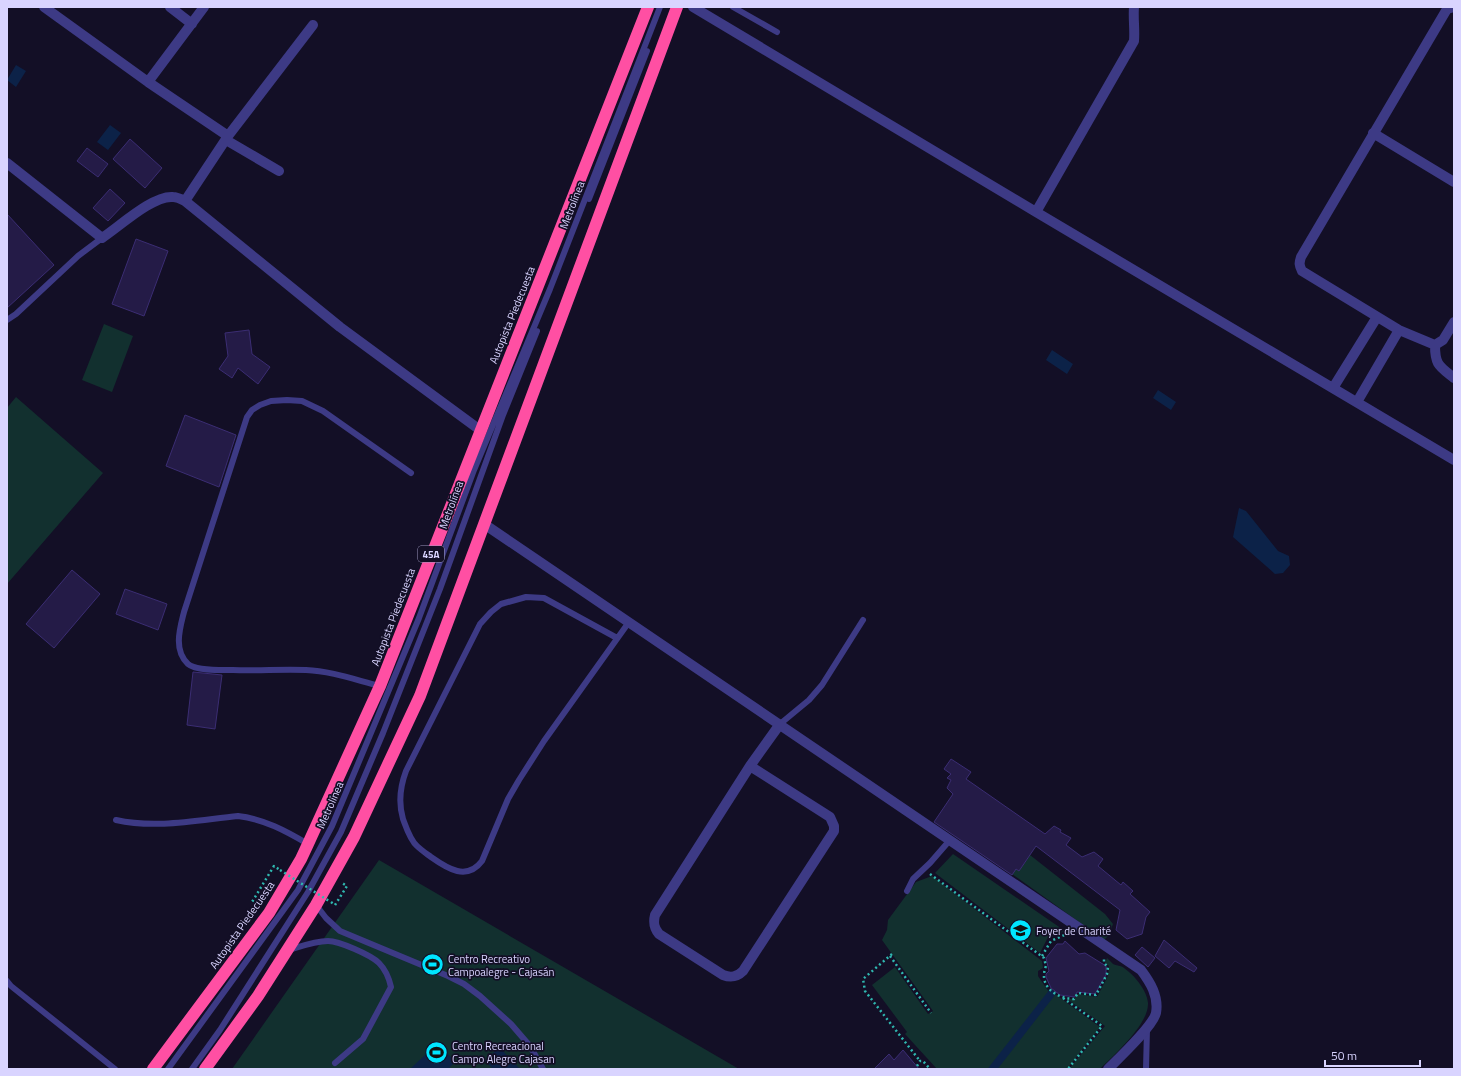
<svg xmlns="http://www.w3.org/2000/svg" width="1461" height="1076" font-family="'Titillium Web',sans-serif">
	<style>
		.green { fill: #12302f }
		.water { fill: #0c2248 }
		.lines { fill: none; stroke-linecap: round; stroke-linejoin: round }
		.stream { stroke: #0c2248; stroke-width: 4 }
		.building { fill: #241b47; stroke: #3b2d73 }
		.path { stroke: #2fb8b0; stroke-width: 2.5; stroke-dasharray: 2 3; stroke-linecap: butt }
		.lane { stroke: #3d3a85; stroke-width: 6 }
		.street { stroke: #3d3a85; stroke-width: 10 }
		.highway { stroke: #ff4fa3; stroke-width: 12 }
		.path-bridge { stroke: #2fb8b0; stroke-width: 2.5; stroke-dasharray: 2 3; stroke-linecap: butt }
		.labels { text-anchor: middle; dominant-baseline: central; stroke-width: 3.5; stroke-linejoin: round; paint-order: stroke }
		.shield { fill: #130f26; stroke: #9e99be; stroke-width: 1 }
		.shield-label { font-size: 10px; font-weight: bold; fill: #d9d4ff }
		.street-label { font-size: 11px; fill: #d9d4ff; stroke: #130f26 }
		.poi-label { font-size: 11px; fill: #d9d4ff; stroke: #130f26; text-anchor: start }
	</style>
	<rect width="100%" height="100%" fill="#130f26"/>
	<!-- green -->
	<path class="green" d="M104 324 133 336 112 392 82 380Z
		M16 397 103 473 7 584V408Z
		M953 854 1065 931 1047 939 1040 953 935 873Z
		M1030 855 1105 914 1113 924 1109 935 1104 940 1012 874 1016 869 1019 871Z
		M379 860 739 1069H232Z
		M932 876 1042 961 1043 968 1038 971V976L1049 992 989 1069H937L905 1034 907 1032 872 985 895 967 928 1014 933 1011 882 940 887 930 888 920 916 882Z
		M1107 958C1109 960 1111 962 1113 964 1116 966 1121 965 1124 968 1134 975 1147 990 1148 1003 1149 1024 1115 1054 1100 1069H1069L1105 1026 1067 999H1074L1078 994 1097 997 1108 976 1109 966 1105 963Z
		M1055 994 1100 1027 1067 1069H996Z"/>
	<!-- water -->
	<path class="water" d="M16 65 26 71 16 87 7 80Z
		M110 125 121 133 108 150 97 142Z
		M1052 350 1073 364 1067 374 1046 360Z
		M1158 390 1176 402 1171 410 1153 398Z
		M1239 508 1246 511 1278 551 1289 556 1290 565 1283 573 1275 574 1233 537Z
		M438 1043 455 1062 448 1069H410Z
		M499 1047 520 1069H493L485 1061Z"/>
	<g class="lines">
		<!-- stream -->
		<path class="stream" d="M990 1069 1051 991
			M995 1069 1054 993"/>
	</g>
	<!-- building -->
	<path class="building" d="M130 139 162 168 145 188 113 159Z
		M87 148 108 164 98 177 77 161Z
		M110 189 125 203 108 221 93 208Z
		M7 214 54 265 7 308Z
		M136 239 168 251 144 316 112 304Z
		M249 330 252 354 270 367 258 384 238 368 232 378 219 369 228 356 225 333Z
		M185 415 236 435 219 487 166 466Z
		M72 570 100 594 54 648 26 624Z
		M125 589 167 604 158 630 116 614Z
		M193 672 222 675 215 729 187 725Z
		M951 759 971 772 966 779 1045 834 1054 826 1061 830 1060 832 1071 838 1066 845 1082 857 1094 852 1103 859 1098 866 1121 885 1123 882 1133 891 1130 894 1150 912 1146 917 1142 934 1127 939 1116 930 1120 910 1036 846 1019 871 1016 869 1012 875 934 822 953 794 947 788 951 780 947 778 951 774 944 769Z
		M1164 940 1197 968 1194 972 1175 961 1169 968 1155 956Z
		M1065 941 1079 954 1085 953 1106 966V975L1095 994 1077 992 1075 997 1060 995 1051 988 1046 977V974L1049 971 1046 958 1057 944H1063Z
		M1142 947 1155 958 1148 967 1135 955Z
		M903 1050 919 1069H874L889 1054 894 1060Z"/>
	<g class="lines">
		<!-- path -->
		<path class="path" d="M930 874 1044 958 1046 966C1038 986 1055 998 1074 999L1078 993 1096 995 1107 974 1108 967 1104 963V958
			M331 902 335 905 347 886 342 883
			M260 907 252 902 274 866 280 870
			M892 954 863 979 865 991 920 1061
			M890 956 931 1013
			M1042 956 1051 941 1069 933
			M1063 998 1102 1026 1068 1069
			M917 1066 920 1061H923L930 1069"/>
		<!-- lane -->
		<path class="lane" d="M733 7 777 32
			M589 199 647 51
			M7 320 16 314 78 256 102 238
			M617 638 544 598 526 597 501 604 491 612 480 624 406 771C400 787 398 802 403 819 406 827 410 840 417 846 421 850 427 854 431 857 448 869 467 881 482 861L508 799 519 780 544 741 629 622
			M380 686C356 680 331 671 306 670 281 669 257 671 233 670 222 670 196 671 188 664 173 650 180 628 184 612L247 417 252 410 260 405 271 401 287 400 302 401 323 411 411 473
			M780 724 809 700 822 685 863 620
			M116 820C156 829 198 820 238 816 264 819 286 831 308 844
			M907 891 913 879 930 863 950 840
			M316 905 326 918 340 931 448 976 464 984 480 996 511 1024 530 1046 543 1069
			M289 950C302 946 315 941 328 941 339 941 371 955 379 963 386 970 389 978 391 987L363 1039 335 1063
			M7 981 11 986 115 1069
			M168 1069 298 890 332 826 419 618 474 470 550 289 660 7
			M192 1069 220 1030 308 892 341 832 383 733 440 589 503 415 537 331
			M1146 1069 1147 1029"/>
		<!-- street -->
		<path class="street" d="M44 7 148 82 228 136
			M170 7 192 24
			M693 7 1036 212 1454 460
			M1454 7 1447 9 1301 257C1299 263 1299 265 1302 271L1399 330 1435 345 1443 340 1454 322
			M148 82 204 7
			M1373 133 1454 182
			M226 140 279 171
			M7 163 102 238C119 227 153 195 173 197 177 197 181 199 185 201L340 327 480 430
			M185 201 228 136 313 25
			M1036 212 1134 41C1135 29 1133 19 1134 7
			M1435 345C1435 365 1439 366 1454 378
			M1333 388 1377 317
			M1357 402 1399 330
			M484 524 1141 970C1150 982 1159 996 1156 1013 1153 1026 1119 1058 1108 1069
			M750 766 830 817 834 826V831L743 971C737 977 731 978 723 975L659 934C654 928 653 923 655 915L750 766 780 724"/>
		<!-- highway -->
		<path class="highway" d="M153 1069 269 913 301 859 308 844 380 686 648 7
			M205 1069 258 996 316 905 354 837 420 696 677 7"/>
		<!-- path-bridge -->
		<path class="path-bridge" d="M280 870 329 901"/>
	</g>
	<!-- icons -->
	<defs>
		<symbol id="university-disc" viewBox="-11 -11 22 22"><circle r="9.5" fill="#00e5ff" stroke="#130f26"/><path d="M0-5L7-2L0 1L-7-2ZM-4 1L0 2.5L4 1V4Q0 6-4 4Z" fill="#111"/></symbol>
		<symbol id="stadium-disc" viewBox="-11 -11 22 22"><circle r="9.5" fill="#00e5ff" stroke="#130f26"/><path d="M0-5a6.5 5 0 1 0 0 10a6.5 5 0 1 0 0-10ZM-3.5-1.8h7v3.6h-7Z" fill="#111"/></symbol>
	</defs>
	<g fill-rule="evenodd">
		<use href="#university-disc" x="1008" y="918" width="25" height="25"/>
		<use href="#stadium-disc" x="420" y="952" width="25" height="25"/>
		<use href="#stadium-disc" x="424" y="1040" width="25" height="25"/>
	</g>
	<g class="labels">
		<!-- shield labels -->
		<rect class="shield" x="418" y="546" width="26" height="16" rx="3"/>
		<g class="shield-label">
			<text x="431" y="554">45A</text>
		</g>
		<!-- street labels -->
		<g class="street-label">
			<text transform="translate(572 205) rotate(-69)">Metrolínea</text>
			<text transform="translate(512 315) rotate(-68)">Autopista Piedecuesta</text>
			<text transform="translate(451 505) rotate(-70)">Metrolínea</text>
			<text transform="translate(393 617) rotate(-69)">Autopista Piedecuesta</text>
			<text transform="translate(330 805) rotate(-66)">Metrolínea</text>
			<text transform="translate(242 925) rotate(-55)">Autopista Piedecuesta</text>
		</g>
		<!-- poi labels -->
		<g class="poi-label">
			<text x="1036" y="931">Foyer de Charité</text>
			<text x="448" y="959">Centro Recreativo<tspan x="448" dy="13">Campoalegre - Cajasán</tspan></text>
			<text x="452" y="1046">Centro Recreacional<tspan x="452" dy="13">Campo Alegre Cajasan</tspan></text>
		</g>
	</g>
	<!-- border -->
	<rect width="1461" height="1076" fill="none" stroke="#d9d4ff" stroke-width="16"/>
	<!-- scale -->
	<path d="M1325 1060v6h95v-6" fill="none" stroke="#d9d4ff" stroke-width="2"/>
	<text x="1331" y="1060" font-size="12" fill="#d9d4ff" stroke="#130f26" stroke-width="3" paint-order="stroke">50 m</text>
</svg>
